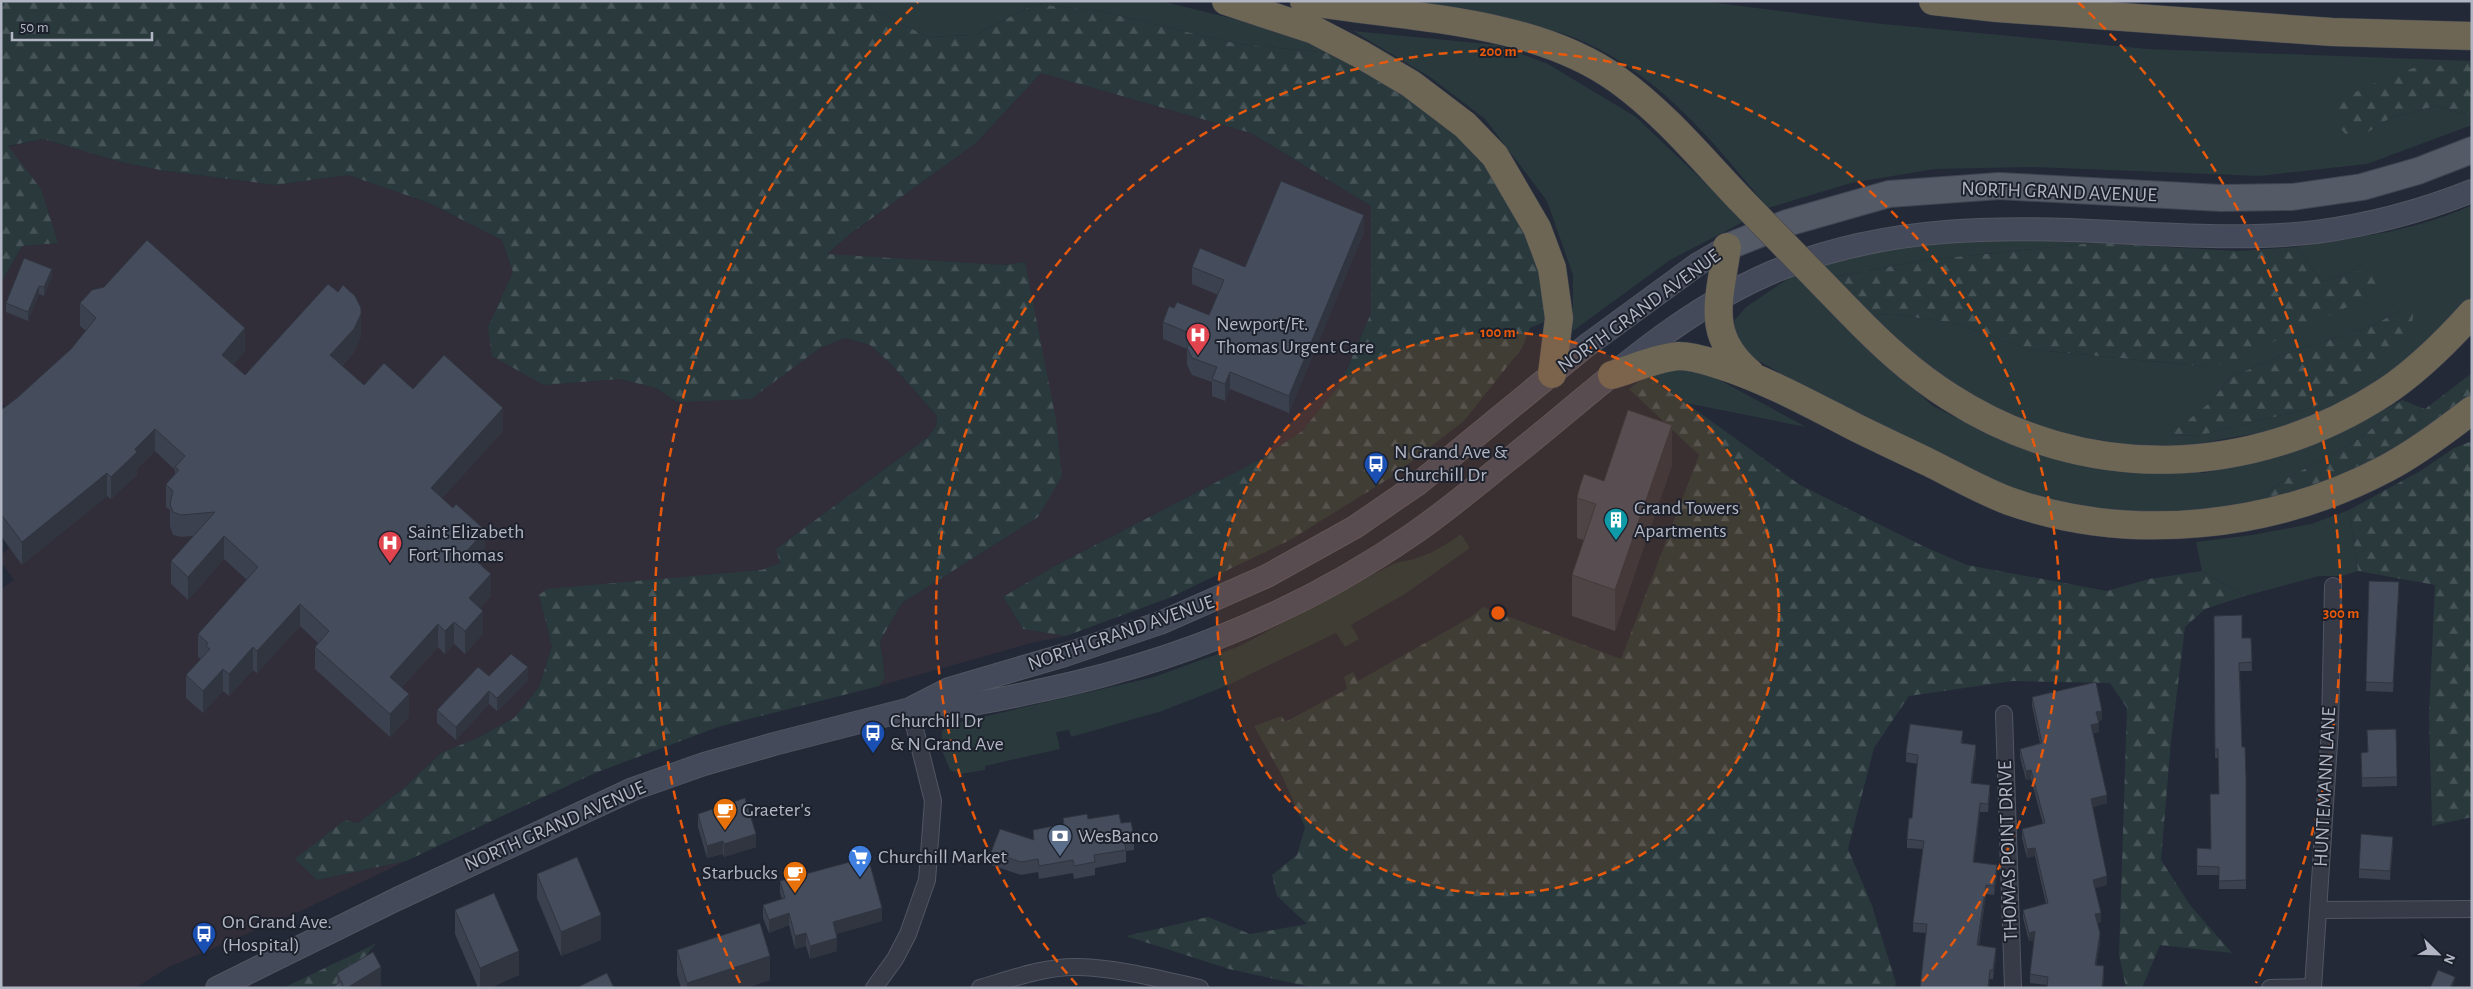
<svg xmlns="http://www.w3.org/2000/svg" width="2473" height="989" font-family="'Alegreya Sans',sans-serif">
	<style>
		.medical { fill: #312e39 }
		.grass { fill: #29393c; fill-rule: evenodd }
		.forest { fill: url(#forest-firs) }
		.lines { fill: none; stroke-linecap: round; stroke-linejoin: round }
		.minor-casing { stroke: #525662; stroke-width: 18 }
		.secondary-casing { stroke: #525662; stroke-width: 24 }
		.primary-casing { stroke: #404551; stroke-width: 28 }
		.motorway-casing { stroke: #3f434f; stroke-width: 29 }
		.minor { stroke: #373b47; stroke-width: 16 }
		.secondary { stroke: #454a5a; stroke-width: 22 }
		.primary { stroke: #555a67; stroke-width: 26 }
		.motorway { stroke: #6d6655; stroke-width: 28 }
		.motorway-bridge-casing { stroke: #3f434f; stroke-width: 29; stroke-linecap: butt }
		.motorway-bridge { stroke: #6d6655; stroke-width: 28 }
		.wall { fill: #3b414e }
		.shaded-wall { fill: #303540 }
		.building { fill: #454c5b; stroke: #303540 }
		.ring { fill: none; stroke: #e8590c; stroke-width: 2.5; stroke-dasharray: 9 6 }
		.labels { text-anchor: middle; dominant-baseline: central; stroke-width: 4; stroke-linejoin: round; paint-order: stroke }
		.street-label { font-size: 20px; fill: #b2b6c4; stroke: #1c212c }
		.poi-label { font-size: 20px; fill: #b2b6c4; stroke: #1c212c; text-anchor: start }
		.centre { fill: #e8590c; stroke: #1c212c; stroke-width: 2.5 }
		.ring-label { font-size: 15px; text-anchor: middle; font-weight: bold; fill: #e8590c; stroke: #1c212c; stroke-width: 4; stroke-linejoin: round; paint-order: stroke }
	</style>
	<defs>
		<pattern id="forest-firs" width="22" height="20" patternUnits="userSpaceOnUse" patternTransform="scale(1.25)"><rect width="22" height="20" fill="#29393c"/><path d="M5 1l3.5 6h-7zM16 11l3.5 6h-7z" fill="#465357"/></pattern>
	</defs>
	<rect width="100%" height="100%" fill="#232937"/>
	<!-- medical -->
	<path class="medical" d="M1041 73 1251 133 1371 206V313L1341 383 1302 431 1261 459 1051 568 1003 597 1023 629 1066 636 1031 643 879 686 885 677 880 641 902 603 1038 517 1025 262 1005 265 826 255 850 234 976 143Z
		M43 139 121 162 160 170 275 185 348 175 429 203 502 240 513 272 488 327 544 385 619 379 656 388 677 402 796 365 820 348 845 338 870 345 892 365 937 416 936 426 928 437 776 549 780 563 761 570 539 595 552 646 539 687 514 718 477 738 441 753 404 788 358 823 345 820 317 880 406 861 303 910 169 967 135 988H1V589L14 580 1 562V555L9 548 1 536V433L17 420 1 402V283L22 246 58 243 7 147Z"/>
	<!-- grass -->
	<path class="grass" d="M857 1H1161L1275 29 1330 53 1238 44 1099 11 1035 4 975 35 928 37Z
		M1392 1H1702L1873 23 2148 49 2472 61 2362 136 2390 118 2435 106 2472 116V125L2367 164 2260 176 2033 167 1935 169 1851 183 1768 208C1712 140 1655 69 1570 36 1559 32 1546 30 1534 27 1487 15 1440 8 1392 1Z
		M1353 31 1498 45 1548 64 1636 117 1745 221 1670 260 1573 331V275L1547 201 1485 119 1430 77Z
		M2472 205V299L2390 374 2336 407 2280 429 2185 446 2122 444 2052 431 1982 401 1928 368 1873 315 1893 314 1953 323 2028 349 2211 367 2352 272 2323 282 2295 247C2355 238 2416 231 2472 205ZM2403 309 2312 408 2201 435 2169 436 2212 401 2229 378 2280 356 2374 325Z
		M1998 238 2093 243 1925 260 1834 277 1820 266 1898 247Z
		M1795 274 1873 353 1933 406 2003 441 2063 459 2124 470 2204 473 2296 451 2362 422 2402 400 2366 434 2335 453 2287 478 2249 506 2172 514 2098 512 2011 491 1816 393 1750 356 1735 337 1734 321 1746 307Z
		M1684 369 1703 371 1806 427 1686 403 1659 385 1641 380 1657 373Z
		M2349 510 2358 571 2342 576H2319L2245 596 2202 571 2196 542 2252 535 2311 524Z
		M1461 534 1470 548 1405 594 1351 625 1359 639 1345 647 1336 633 1226 686 1162 711 1071 737 1069 730 1056 732 1060 749 985 766V770L960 774 950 770 941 748 942 731 952 724 1154 677 1240 646 1395 563C1424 558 1437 551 1461 534Z"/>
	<!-- forest -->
	<path class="forest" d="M1 1H857L928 37 975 35 1035 4 1099 11 1238 44 1330 53 1375 75 1432 113 1475 152 1505 191 1527 233 1543 281 1550 319 1530 328 1522 348 1464 421 1390 478 1290 540 1169 598 1066 636 1023 629 1003 597 1051 568 1261 459 1302 431 1341 383 1371 313V206L1251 133 1041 73 976 143 850 234 827 254 1005 265 1025 262 1056 420 1062 476 1038 517 902 603 880 641 885 677 879 686 718 727 595 773 406 861 317 880 295 859 345 820 358 823 404 788 441 753 477 738 514 718 539 687 552 646 539 595 547 589 761 570 780 563 776 549 928 437 936 426 937 416 892 365 870 345 845 338 820 348 751 399 677 402 656 388 619 379 544 385 492 356 488 327 513 272 502 240 429 203 348 175 275 185 160 170 121 162 43 139 8 146 41 189 58 243 22 246 1 283Z
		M2472 62V116L2435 106 2390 118 2362 136 2346 135 2336 123 2339 100 2370 85 2413 68Z
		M2093 243 2238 251 2295 247 2323 282 2352 272 2380 269 2381 280 2354 304 2230 362 2211 367 2028 349 1953 323 1893 314 1873 315 1834 277 1925 260Z
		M2403 309 2414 310 2411 330 2365 379 2312 408 2201 435 2168 436 2212 401 2229 378 2280 356 2374 325Z
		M2472 373V399L2374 464 2249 506 2287 478 2335 453 2366 434 2402 400 2425 409Z
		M1641 380 1659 385 1686 403 1800 485 1925 547 1967 565 2107 591 2149 579 2202 571 2245 596 2205 609 2185 627 2171 741 2161 860 2190 905 2232 953 2160 945 2142 988H2126L2119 955 2127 708 2110 683 2013 681 1909 696 1874 748 1848 849 1871 903 1896 983 1895 988H1315L1229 969 1126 936 1208 917 1250 934 1307 924 1277 896 1272 875 1297 855 1305 827 1282 776 1254 726 1282 716 1285 722 1347 689 1344 677 1353 672 1358 681 1471 617 1483 607 1621 659 1699 455 1629 389Z
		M2472 441V817L2432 826 2429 715 2435 585 2358 571 2349 510 2422 470 2454 448Z
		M375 944 341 988H283Z"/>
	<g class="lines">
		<defs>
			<path id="minor" d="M2004 714 2013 988
				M2318 910 2472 909
				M874 988 895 959 908 934 927 880 933 801 910 709
				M980 988C1011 979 1046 966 1078 967 1119 968 1160 979 1200 988
				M2270 988 2313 987
				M2313 988 2330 728 2333 586"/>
			<path id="secondary" d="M913 709C960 709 1001 699 1047 689 1177 661 1303 610 1413 534 1445 512 1476 486 1507 461 1596 391 1677 309 1785 267 1890 226 2001 226 2112 232 2179 235 2249 240 2316 232 2369 225 2422 211 2472 191
				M217 988 397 899 633 789 704 764 774 744 910 709 949 689 1065 655 1160 623 1267 576 1355 527 1419 483 1586 346 1698 264 1727 247"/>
			<path id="primary" d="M1727 247 1787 223 1889 194 1999 186 2221 198 2292 197 2362 187 2418 171 2472 150"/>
			<path id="motorway" d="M1226 1 1314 30 1362 55 1411 84 1465 125 1495 156 1537 228 1552 268 1559 318 1552 374
				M1304 1C1405 18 1532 18 1618 80 1664 113 1701 158 1740 199
				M1933 1 1997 8 2332 32 2472 36
				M1727 247C1720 299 1704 334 1750 373
				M1850 312C1881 344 1912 373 1950 397 2085 484 2252 479 2385 392 2418 370 2446 342 2472 313
				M1612 375C1634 368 1657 358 1679 356 1693 356 1707 361 1720 365 1767 380 1810 404 1855 427 1879 439 1905 451 1930 463 1956 476 1982 491 2009 501 2131 544 2274 528 2387 468 2417 452 2445 431 2472 410"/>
		</defs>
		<!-- minor casing -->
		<use href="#minor" class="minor-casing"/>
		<!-- secondary casing -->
		<use href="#secondary" class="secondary-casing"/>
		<!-- primary casing -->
		<use href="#primary" class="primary-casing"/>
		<!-- motorway casing -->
		<use href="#motorway" class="motorway-casing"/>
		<!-- minor -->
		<use href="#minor" class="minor"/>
		<!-- secondary -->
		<use href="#secondary" class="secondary"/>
		<!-- primary -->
		<use href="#primary" class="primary"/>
		<!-- motorway -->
		<use href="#motorway" class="motorway"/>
		<defs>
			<path id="motorway-bridge" d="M1740 199 1850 312"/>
		</defs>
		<!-- motorway-bridge casing -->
		<use href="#motorway-bridge" class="motorway-bridge-casing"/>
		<!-- motorway-bridge -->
		<use href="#motorway-bridge" class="motorway-bridge"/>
	</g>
	<!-- wall -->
	<path class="wall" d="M1364 232 1289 413 1230 389 1225 401 1212 396V382L1192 375 1187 365V349L1163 339V322L1174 308 1209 315 1218 295 1192 284V267H1245Z
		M52 277 44 296 39 294 28 321 6 312V303Z
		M80 303 245 351 233 365 245 375 361 331V336L354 352 342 366 364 385 413 389 503 431 442 498 485 553 477 562 491 596 480 608 483 634 465 654 454 644 445 654 438 647 402 687 409 717 390 737 315 669V647L318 643 300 626 257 673 253 670 229 696 223 691 203 713 186 698V675L201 659 198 657V634L247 580 224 559 188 600 171 584V561L193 536 181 537 173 535 170 526V510L166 507V484L175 474V470L155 451 137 469V475L111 499 107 496 22 565 1 536V410L17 398 71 349 86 331 80 326Z
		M1672 465 1615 631 1572 616V575L1584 540 1577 538V498L1604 481Z
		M2369 581 2399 591 2393 692 2366 691Z
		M2214 616 2242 638H2251L2252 671H2240L2242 747 2246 778V889H2219V875H2197V848L2211 849 2219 794 2218 758H2215Z
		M489 676 528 680 497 711 489 704 456 740 437 723V710Z
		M2032 697 2102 720 2098 721 2099 732 2093 733 2107 803 2093 807 2107 885 2095 888 2101 922 2097 923 2100 942 2096 965 2104 975 2103 988H2047V985L2030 983V974L2034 940 2029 941 2023 918V910L2046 904 2035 856 2027 858 2022 838V829L2043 824 2031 779 2026 780 2020 757V749L2040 743 2032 706Z
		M2396 729 2397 786 2362 787 2361 753 2367 752Z
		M1963 740 1962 743 1976 754 1972 783 1990 794 1988 812H1980L1974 862 1997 873 1994 895 1986 894 1979 945 1996 956 1993 979H1990L1926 933 1913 932V923L1923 849 1907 848V839L1912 818 1918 764 1906 762V753Z
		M698 814 756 847 724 857 723 854 707 858 698 827Z
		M1063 818 1088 819 1121 823 1134 837V850L1126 851V862L1095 868V875L1074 879 1073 873 1039 879 1038 872 1021 875 991 865V852L1033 839V830L1063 824Z
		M2393 845 2390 880 2359 878V869Z
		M537 874 601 940 561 956 537 898Z
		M780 881 882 921 836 934 837 951 810 959 806 946 795 949 789 925 769 933 763 918V905L782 899 780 893Z
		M455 910 519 975 490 988H478L455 934Z
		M677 950 770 980 746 988H681L677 974Z
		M337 973 381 988 337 984Z"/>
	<!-- shaded-wall -->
	<path class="shaded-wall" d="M1364 215V232L1289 413V396Z
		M52 269V277L44 296V287Z
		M39 286V294L28 321V312Z
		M361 308V336L354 352 330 378V355Z
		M245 328V351L222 377V355Z
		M1230 372V389L1225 401V384Z
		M503 408V431L431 511V488Z
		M1672 425V465L1615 631V590Z
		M155 429V451L137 469V475L111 499V477L135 449Z
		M107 473V496L22 565V542Z
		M485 530V553L466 574V552Z
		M224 536V559L188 600V577Z
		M491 574V596L469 621V598Z
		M2399 582V591L2393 692V683Z
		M300 604V626L257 673V651Z
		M483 611V634L465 654V631Z
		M454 622V644L445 654V631Z
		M438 624V647L390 700V677Z
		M253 647V670L229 696V674Z
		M528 667V680L497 711V698Z
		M223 669V691L203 713V691Z
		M489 691V704L456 740V727Z
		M409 694V717L390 737V714Z
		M2102 711V720L2096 721V712Z
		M2099 723V732L2091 733V725Z
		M1976 745V754L1971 791V783Z
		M2031 770V779L2026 780V771Z
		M1990 785V794L1988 812V804Z
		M2107 795V803L2091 808V799Z
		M1980 803V812L1973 870V862Z
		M756 834V847L724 857V844Z
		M2393 837V845L2390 880V871Z
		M723 841V854L707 858V846Z
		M2035 848V856L2027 858V849Z
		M1997 865V873L1994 895V886Z
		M2107 876V885L2093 888V880Z
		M1986 885V894L1977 954V945Z
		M882 908V921L833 935V922Z
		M789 913V925L769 933V920Z
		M2101 913V922L2095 923V914Z
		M601 915V940L561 956V932Z
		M2035 931V940L2029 941V933Z
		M806 933V946L795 949V936Z
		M2100 933V942L2095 973V965Z
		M837 938V951L810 959V946Z
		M1996 948V956L1993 979V970Z
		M519 951V975L490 988H480V968Z
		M770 956V980L746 988H687V983Z
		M2104 966V975L2103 988H2102Z
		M381 967V988H347Z
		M1990 970V979L1989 988H1988Z
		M2455 977V981L2452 988H2450Z"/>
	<!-- building -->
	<path class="building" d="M1281 181 1364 215 1289 396 1230 372 1225 384 1212 379 1217 367 1192 358 1187 348 1194 335 1163 322 1169 306 1174 308 1177 302 1209 315 1224 280 1192 267 1200 248 1245 267Z
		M147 240 245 328 222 355 245 375 328 284 338 292 343 285 355 296 361 308V314L354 329 330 355 364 385 384 363 413 389 444 355 503 408 431 488 453 508 456 504 485 530 466 552 491 574 469 598 483 611 465 631 454 622 445 631 438 624 390 677 409 694 390 714 315 647 329 631 300 604 257 651 253 647 229 674 223 669 203 691 186 675 210 649 206 646 208 643 198 634 258 567 224 536 188 577 171 561 215 512 181 515 173 512 170 504 173 491 166 484 179 470 175 467 185 456 155 429 135 449 137 452 111 477 107 473 22 542 1 514V410L17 398 71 349 96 318 80 303 92 290 104 287Z
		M24 258 52 269 44 287 39 286 28 312 6 303Z
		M1628 410 1672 425 1615 590 1572 575 1596 504 1577 498 1580 486 1584 474 1604 481Z
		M2369 581 2399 582 2393 683 2366 682Z
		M2242 615V638H2251L2252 662 2239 663 2242 747H2245L2246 778V880L2219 881V867L2197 866V848L2211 849 2210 794H2219L2218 749H2215L2214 616Z
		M511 654 528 667 497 698 489 691 456 727 437 710 478 667 489 676Z
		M2096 682 2102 711 2096 712 2099 723 2091 725 2107 795 2091 799 2107 876 2093 880 2101 913 2095 914 2100 933 2095 965 2104 966 2102 988H2047L2048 977 2030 974 2035 931 2029 933 2023 910 2048 903 2035 848 2027 849 2022 829 2045 823 2031 770 2026 771 2020 749 2042 743 2032 697Z
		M1910 724 1963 731 1961 743 1976 745 1971 783 1990 785 1988 804 1980 803 1973 862 1997 865 1994 886 1986 885 1977 945 1996 948 1993 970H1990L1988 988H1920L1927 924 1913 923 1924 841 1907 839 1909 818H1912L1918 755 1906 753Z
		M2396 729 2397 777 2362 778 2361 753 2368 752 2367 730Z
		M745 798 756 834 724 844 723 841 707 846 698 814Z
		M1087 814 1088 819 1119 814 1121 823 1131 822 1134 837 1124 839 1126 850 1094 855 1095 862 1074 866 1073 860 1039 866 1038 859 1021 862 991 852 1000 829 1034 840 1033 830 1064 824 1063 818Z
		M2361 834 2393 837 2390 871 2359 869Z
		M577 857 601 915 561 932 537 874Z
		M868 857 882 908 833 922 837 938 810 946 806 933 795 936 789 913 769 920 763 905 785 898 780 881Z
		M494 893 519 951 480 968 455 910Z
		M760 923 770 956 687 983 677 950Z
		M373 952 381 967 347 988H332L341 981 343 986 337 973Z
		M2438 970 2455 977 2450 988H2430Z
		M607 973 614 988H576Z"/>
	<!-- distance rings -->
	<circle cx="1498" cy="613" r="281" fill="#e8590c" fill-opacity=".12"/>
	<g class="ring">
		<circle cx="1498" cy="613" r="281"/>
		<path d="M1077 985A562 562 0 1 1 1919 985"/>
		<path d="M740 983A843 843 0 0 1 918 2M2078 2A843 843 0 0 1 2256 983"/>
	</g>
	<!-- icons -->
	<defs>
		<symbol id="hospital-pin" viewBox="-11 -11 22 30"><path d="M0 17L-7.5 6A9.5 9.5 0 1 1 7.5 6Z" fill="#e0444e" stroke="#1c212c"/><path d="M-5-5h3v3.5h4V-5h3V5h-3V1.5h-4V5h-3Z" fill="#fff"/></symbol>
		<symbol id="bus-pin" viewBox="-11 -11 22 30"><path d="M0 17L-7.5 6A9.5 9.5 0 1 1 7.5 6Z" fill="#1a4fb4" stroke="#1c212c"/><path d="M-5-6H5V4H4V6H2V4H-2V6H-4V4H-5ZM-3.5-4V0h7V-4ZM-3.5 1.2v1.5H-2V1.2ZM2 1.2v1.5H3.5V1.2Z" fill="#fff"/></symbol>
		<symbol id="building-pin" viewBox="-11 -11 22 30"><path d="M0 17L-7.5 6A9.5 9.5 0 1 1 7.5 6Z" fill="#0f9aa8" stroke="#1c212c"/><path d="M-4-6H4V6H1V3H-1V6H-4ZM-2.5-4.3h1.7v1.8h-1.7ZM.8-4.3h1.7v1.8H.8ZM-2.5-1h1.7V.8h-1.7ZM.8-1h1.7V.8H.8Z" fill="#fff"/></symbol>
		<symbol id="cafe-pin" viewBox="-11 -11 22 30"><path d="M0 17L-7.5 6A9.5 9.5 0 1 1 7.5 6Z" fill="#e8710a" stroke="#1c212c"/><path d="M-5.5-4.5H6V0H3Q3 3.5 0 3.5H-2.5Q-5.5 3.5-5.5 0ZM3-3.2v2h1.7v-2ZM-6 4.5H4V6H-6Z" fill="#fff"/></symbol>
		<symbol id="bank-pin" viewBox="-11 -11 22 30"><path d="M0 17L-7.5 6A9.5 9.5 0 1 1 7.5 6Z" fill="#5c6f8a" stroke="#1c212c"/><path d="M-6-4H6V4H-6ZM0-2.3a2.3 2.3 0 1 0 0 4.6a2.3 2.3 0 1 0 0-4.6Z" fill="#fff"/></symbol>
		<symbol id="supermarket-pin" viewBox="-11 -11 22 30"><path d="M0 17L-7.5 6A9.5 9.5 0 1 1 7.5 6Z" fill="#3f7fe0" stroke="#1c212c"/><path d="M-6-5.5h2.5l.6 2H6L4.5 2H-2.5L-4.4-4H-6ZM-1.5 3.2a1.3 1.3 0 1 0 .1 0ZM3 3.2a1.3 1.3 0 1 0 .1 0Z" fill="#fff"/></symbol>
	</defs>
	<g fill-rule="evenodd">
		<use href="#hospital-pin" x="1184" y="321" width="28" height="38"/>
		<use href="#bus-pin" x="1362" y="450" width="28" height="38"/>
		<use href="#building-pin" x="1602" y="506" width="28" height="38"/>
		<use href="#hospital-pin" x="376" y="529" width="28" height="38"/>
		<use href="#bus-pin" x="859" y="719" width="28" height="38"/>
		<use href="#cafe-pin" x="711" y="796" width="28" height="38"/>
		<use href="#bank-pin" x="1046" y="822" width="28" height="38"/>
		<use href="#supermarket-pin" x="846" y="843" width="28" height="38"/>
		<use href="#cafe-pin" x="781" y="859" width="28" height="38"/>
		<use href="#bus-pin" x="190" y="920" width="28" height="38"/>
	</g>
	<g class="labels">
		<!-- street labels -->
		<g class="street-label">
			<text transform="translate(2059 192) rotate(2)">NORTH GRAND AVENUE</text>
			<text transform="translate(1639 311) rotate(-36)">NORTH GRAND AVENUE</text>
			<text transform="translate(1121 633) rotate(-19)">NORTH GRAND AVENUE</text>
			<text transform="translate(2325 787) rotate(-87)">HUNTEMANN LANE</text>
			<text transform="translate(555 826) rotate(-24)">NORTH GRAND AVENUE</text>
			<text transform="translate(2008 851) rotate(-92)">THOMAS POINT DRIVE</text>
		</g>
		<!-- poi labels -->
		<g class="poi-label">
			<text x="1216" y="324">Newport/Ft.<tspan x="1216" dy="23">Thomas Urgent Care</tspan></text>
			<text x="1394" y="452">N Grand Ave &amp;<tspan x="1394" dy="23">Churchill Dr</tspan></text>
			<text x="1634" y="508">Grand Towers<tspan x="1634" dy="23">Apartments</tspan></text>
			<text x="408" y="532">Saint Elizabeth<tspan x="408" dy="23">Fort Thomas</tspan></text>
			<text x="890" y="721">Churchill Dr<tspan x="890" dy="23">&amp; N Grand Ave</tspan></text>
			<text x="742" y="810">Graeter's</text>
			<text x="1078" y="836">WesBanco</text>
			<text x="878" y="857">Churchill Market</text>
			<text x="778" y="873" text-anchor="end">Starbucks</text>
			<text x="222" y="922">On Grand Ave.<tspan x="222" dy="23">(Hospital)</tspan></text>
		</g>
	</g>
	<circle cx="1498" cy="613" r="8" class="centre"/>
	<g class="ring-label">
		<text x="1498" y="56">200 m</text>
		<text x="1498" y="337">100 m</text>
		<text x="2341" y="618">300 m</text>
	</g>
	<!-- border -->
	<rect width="2473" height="989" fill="none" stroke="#b2b6c4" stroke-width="5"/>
	<!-- north arrow -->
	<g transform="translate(2438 954) rotate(113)" stroke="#1c212c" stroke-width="4" paint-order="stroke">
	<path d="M0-4L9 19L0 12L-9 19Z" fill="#b2b6c4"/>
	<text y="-8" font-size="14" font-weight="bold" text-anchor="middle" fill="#b2b6c4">N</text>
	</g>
	<!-- scale -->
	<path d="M12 32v8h140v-8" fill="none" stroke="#b2b6c4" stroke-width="2.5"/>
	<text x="20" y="32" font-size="15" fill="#b2b6c4" stroke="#1c212c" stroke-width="4" paint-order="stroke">50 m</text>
</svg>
